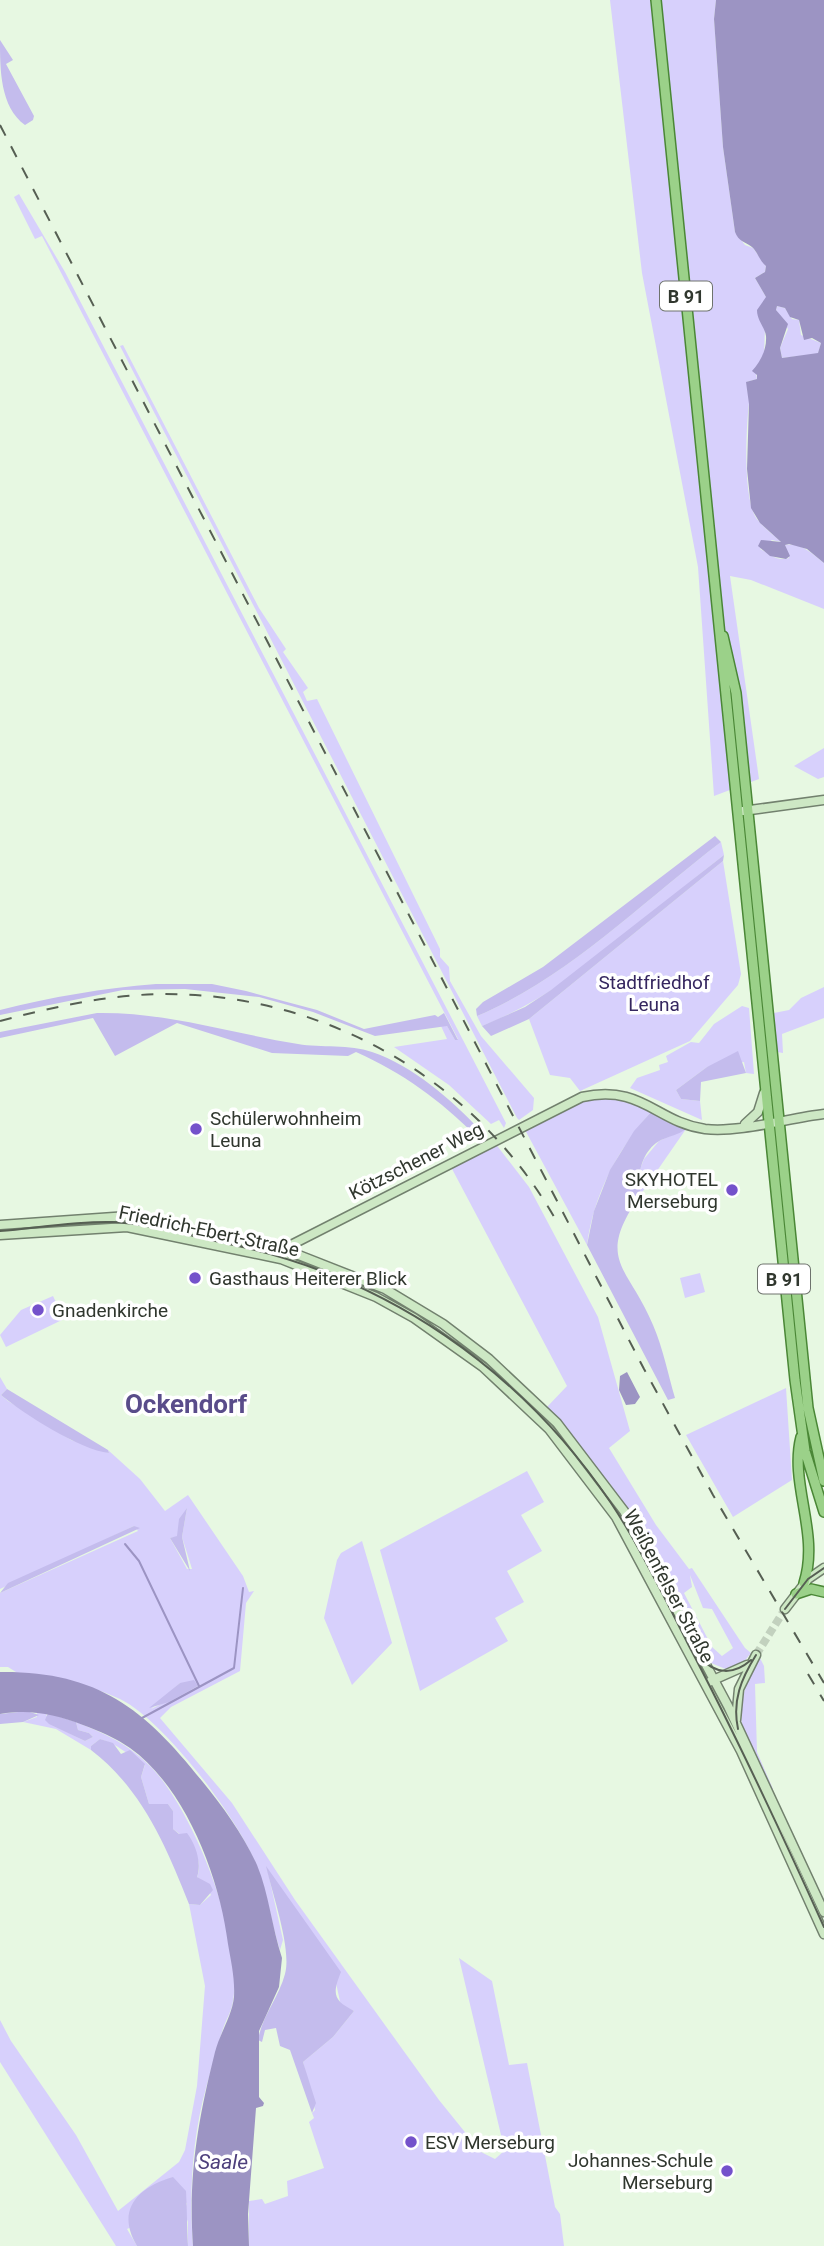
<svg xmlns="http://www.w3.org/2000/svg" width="824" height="2246" font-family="Roboto,sans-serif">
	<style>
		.green { fill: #d7d0fc; fill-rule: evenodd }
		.forest { fill: #c4bced }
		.water { fill: #9c94c3; fill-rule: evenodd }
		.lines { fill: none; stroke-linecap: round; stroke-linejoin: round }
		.stream { stroke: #9c94c3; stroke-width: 2 }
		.secondary-tunnel { stroke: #c2d1be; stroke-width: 8; stroke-dasharray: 8 4; stroke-linecap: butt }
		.secondary-casing { stroke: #72816e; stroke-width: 11 }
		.primary-casing { stroke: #4a8736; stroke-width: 12 }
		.secondary { stroke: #cde8c4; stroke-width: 8 }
		.primary { stroke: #9bd189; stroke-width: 9 }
		.tram { stroke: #565f53; stroke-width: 2 }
		.rail { stroke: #565f53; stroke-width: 2; stroke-dasharray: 12 12; stroke-linecap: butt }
		.poi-dot { fill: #7452cb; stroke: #fff; stroke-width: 2.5 }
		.labels { text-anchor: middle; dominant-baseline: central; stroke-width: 7; stroke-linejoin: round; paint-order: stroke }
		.shield { fill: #fff; stroke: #6e736d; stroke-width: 2 }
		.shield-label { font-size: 18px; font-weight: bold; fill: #30372e }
		.park-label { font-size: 19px; fill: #35265f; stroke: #fff }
		.poi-label { font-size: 19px; fill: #30372e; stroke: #fff; text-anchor: start }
		.street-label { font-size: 19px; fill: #30372e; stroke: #fff }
		.water-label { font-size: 21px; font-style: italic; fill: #4e407c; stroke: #fff }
		.district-label { font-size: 26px; font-weight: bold; fill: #594c8a; stroke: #fff }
	</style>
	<rect width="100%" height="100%" fill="#e7f8e2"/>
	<!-- green -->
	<path class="green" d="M610 0H716L714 19 723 147 735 232 745 245 753 248 766 266 765 272 755 278 766 297 764 356 756 373 757 379 747 382C746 389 750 396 749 403 746 429 743 493 755 516 760 525 774 535 781 542L772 540 760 549C770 554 777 562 789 558L785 545C800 542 812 553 824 563V609L751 580 730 576 759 779 714 796 698 567 642 273Z
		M19 194 65 272 506 1123 504 1128 499 1120 491 1124 449 1085 394 1047 447 1039 441 1026H447L455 1040 458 1039 42 236 35 239 14 197Z
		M777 306 785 308 792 319 799 320 801 335 821 343 818 354 782 358 780 348 788 329 776 310Z
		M123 345 259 608 286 649 283 652 308 688 303 692 307 701 317 699 440 949V957L449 967 450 981 481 1036 534 1098 533 1110 519 1120 517 1118 120 346Z
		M824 748V777L818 779 794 766Z
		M721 842 724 855C647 914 574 990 482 1026L477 1016C569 977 642 902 721 842Z
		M723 861 741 974 738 985 690 1041 580 1091 570 1078 550 1075 529 1019Z
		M824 987V1018L782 1034 783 1053 777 1052 774 1013 789 1010 801 998Z
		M742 1006 749 1008 754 1074 746 1073 744 1062 707 1067 676 1090 681 1099 700 1101 702 1120 630 1088 637 1078 660 1070 659 1065 668 1062 666 1056 691 1042 699 1043 714 1024Z
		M602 1097 630 1100 652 1111C617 1150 594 1194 587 1245L524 1128 565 1107Z
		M686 1129 641 1194 637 1177 644 1159 659 1141Z
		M495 1143 529 1187 598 1317 630 1431 609 1448 656 1525 689 1569 692 1568 745 1648 751 1653 743 1663 728 1670 711 1663 680 1603 611 1485 547 1407 567 1386 451 1167ZM690 1575 703 1608 712 1609 733 1648 722 1656 712 1647 684 1593 692 1587Z
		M700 1273 705 1292 685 1298 680 1278Z
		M53 1296 64 1319 6 1347 0 1335 21 1310Z
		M0 1377 7 1389 1 1395 8 1401 71 1440 109 1453 108 1450 140 1479 165 1511 188 1495 243 1576 249 1592 254 1591 246 1603 240 1671 171 1707 160 1718 232 1803 295 1900 439 2100 481 2152 495 2159 504 2151 501 2135 459 1958 492 1981 509 2065 527 2063 555 2207 560 2214 564 2246H249V2201L262 2199 265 2204 288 2196 287 2181 324 2168 309 2122 314 2118 312 2113 315 2110 303 2062 333 2037 354 2011 341 2006 336 1983 267 1868 283 1940 280 1950C271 1923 268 1894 257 1867 240 1821 165 1721 120 1699 83 1682 41 1673 0 1672H16L8 1667H0V1593L138 1531 134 1526 0 1589ZM187 1508 182 1537 192 1569H187L170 1538 177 1537ZM180 1683 198 1686 151 1709Z
		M786 1388 792 1480 733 1517 686 1435Z
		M527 1471 544 1502 521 1515 542 1551 507 1571 524 1602 495 1618 508 1641 420 1691 380 1550Z
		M362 1541 392 1643 352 1685 324 1618 337 1560 341 1553Z
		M760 1658 764 1666 765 1683 755 1684 757 1752 773 1789 769 1791 742 1727C739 1700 746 1680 760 1658Z
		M27 1711 48 1713 46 1715 53 1725 85 1741 93 1737 89 1733 78 1730 76 1722C104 1733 128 1744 149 1765 194 1809 244 1940 233 2001 232 2010 227 2018 224 2026 217 2046 212 2067 206 2088 192 2139 189 2193 193 2246H188V2222L184 2212 187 2203 127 2229 137 2246H116L0 2062V2020L11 2041 76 2135 118 2211 179 2162 185 2150 197 2086 205 1986 189 1904 200 1905 211 1895 204 1882 197 1877C205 1857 188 1840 173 1829V1811L168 1804H149L141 1777 145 1765C128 1755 118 1744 100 1739L91 1746V1750L56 1729 23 1722 37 1717V1713Z"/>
	<!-- forest -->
	<path class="forest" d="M0 40 13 60 6 64 34 116 33 120 25 125C0 107 0 69 0 40Z
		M715 836 721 842C642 902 569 977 477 1016L476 1009 483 1002 543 967Z
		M724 855 723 861 529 1019 491 1036 482 1026 525 1007 551 990Z
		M156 984H212L246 991 317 1010 364 1029 435 1015 438 1017 444 1013 458 1040H455L447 1026 375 1036 313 1012 259 997 185 989 123 990 0 1015V1010C52 997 103 988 156 984Z
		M97 1013C167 1012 230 1033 298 1044 321 1048 350 1044 372 1052 413 1066 451 1099 480 1130L476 1136C440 1100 403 1073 356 1052L348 1056 272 1053 177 1023 115 1056 93 1018 0 1038V1032Z
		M738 1051 746 1073 701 1082 700 1101 681 1099 676 1090 707 1067Z
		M652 1111 686 1129C678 1135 670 1136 661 1140 642 1150 636 1175 641 1194 594 1261 628 1265 653 1325 663 1348 668 1374 675 1398L668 1400 587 1245 594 1211 610 1170 634 1131Z
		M7 1389 108 1450 109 1453C80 1450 24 1414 1 1395Z
		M187 1508 182 1537 190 1571 170 1538 177 1536 179 1519Z
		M134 1526 140 1528 0 1593 8 1583Z
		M194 1680 198 1686 169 1702 149 1708 180 1683Z
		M27 1711 39 1715 23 1722 0 1724V1714Z
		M48 1713 76 1722 78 1730 89 1733 93 1737 85 1741 49 1724 45 1720Z
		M100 1739 113 1743 121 1754 130 1750 145 1764 141 1777 149 1804H168L173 1811V1829L179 1834 187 1833C196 1845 202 1863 197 1877L210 1884 213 1890 200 1905 189 1904C166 1846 142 1789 91 1750V1746Z
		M266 1866 341 1972C331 1996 335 2001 354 2011L333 2037 303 2062 316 2103 312 2113 290 2050 280 2046 276 2028 265 2030 262 2042 258 2040C262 2016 279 1997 285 1974 292 1949 272 1893 266 1866Z
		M173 2177 186 2191C187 2210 187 2226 188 2246H137C116 2211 136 2188 173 2177Z"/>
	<!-- water -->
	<path class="water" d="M716 0H824V563L807 549 789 544 785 545 790 556 786 559 770 556 758 546 761 540 781 542 760 523 751 508 747 469 749 404 746 382 757 379V375L752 371C760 362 767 350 766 336 765 327 757 321 757 310L766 297 755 278 765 272 766 266C759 260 757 251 752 247 744 241 739 242 735 232L723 147 714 19ZM777 306 785 308 790 317 799 320 804 340 812 338 821 343 818 353 782 358 780 348 788 324 776 310Z
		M627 1372 640 1397 635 1404 626 1405 619 1390 620 1376Z
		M0 1672C97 1671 144 1708 202 1781 223 1807 243 1834 257 1865 269 1894 272 1928 282 1958L279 1987 259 2031V2097L264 2103 263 2106 256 2108 248 2214 249 2246H193C188 2175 198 2120 215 2052 220 2033 232 2016 234 1997 235 1978 231 1962 228 1944 220 1878 186 1788 130 1748 116 1738 99 1731 83 1725 54 1714 30 1709 0 1714Z"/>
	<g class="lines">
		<!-- stream -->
		<path class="stream" d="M125 1544 139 1561 199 1686
			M142 1718 234 1668 243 1588"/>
		<!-- secondary-tunnel -->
		<path class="secondary-tunnel" d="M756 1655 785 1609"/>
		<defs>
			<path id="secondary" d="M743 811 824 800
				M745 1124 758 1112 764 1093
				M0 1225 128 1216 286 1250 385 1289 443 1324 489 1359 557 1423 624 1511 728 1706 824 1912
				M0 1235 127 1227 281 1259 376 1297 414 1318 483 1367 549 1429 616 1517 741 1751 824 1934
				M284 1253 291 1245 582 1097C642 1084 656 1122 705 1129 740 1133 789 1118 824 1114
				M785 1609 808 1579 824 1568
				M711 1681 747 1665
				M736 1720 739 1689 756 1655"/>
			<path id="primary" d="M656 0 795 1380 805 1451 824 1512
				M723 636 736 693 808 1408 824 1481
				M801 1437C789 1484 820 1533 804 1583
				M796 1594 811 1589 824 1592"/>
		</defs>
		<!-- secondary casing -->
		<use href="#secondary" class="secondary-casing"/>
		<!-- primary casing -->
		<use href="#primary" class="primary-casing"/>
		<!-- secondary -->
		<use href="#secondary" class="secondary"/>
		<!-- primary -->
		<use href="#primary" class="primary"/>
		<!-- tram -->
		<path class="tram" d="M0 1231C37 1228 75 1221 112 1222 151 1224 191 1236 229 1244 387 1277 520 1369 611 1503 641 1548 664 1597 688 1644 737 1737 781 1832 824 1927
			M785 1609 808 1579 824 1568
			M700 1657C715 1675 734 1675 751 1660
			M738 1729C732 1701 741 1679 756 1655"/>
		<!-- rail -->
		<path class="rail" d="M0 125 644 1369 713 1495 824 1683
			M0 1021C53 1007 107 995 162 994 325 993 477 1080 557 1222
			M808 1674 824 1701"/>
	</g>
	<!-- markers -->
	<g class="poi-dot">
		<circle cx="196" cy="1129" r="7"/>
		<circle cx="732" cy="1190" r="7"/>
		<circle cx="195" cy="1278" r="7"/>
		<circle cx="38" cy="1310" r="7"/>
		<circle cx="411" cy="2142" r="7"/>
		<circle cx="727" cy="2171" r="7"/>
	</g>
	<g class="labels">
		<!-- shield labels -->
		<g class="shield">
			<rect x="660" y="281.5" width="52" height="29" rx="5"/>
			<rect x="758" y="1264.5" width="52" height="29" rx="5"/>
		</g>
		<g class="shield-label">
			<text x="686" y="296">B 91</text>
			<text x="784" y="1279">B 91</text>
		</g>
		<!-- park labels -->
		<g class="park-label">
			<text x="654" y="982">Stadtfriedhof<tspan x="654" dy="22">Leuna</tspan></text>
		</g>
		<!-- poi labels -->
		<g class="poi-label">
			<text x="210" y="1118">Schülerwohnheim<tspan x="210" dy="22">Leuna</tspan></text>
			<text x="718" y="1179" text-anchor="end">SKYHOTEL<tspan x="718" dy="22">Merseburg</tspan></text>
			<text x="209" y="1278">Gasthaus Heiterer Blick</text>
			<text x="52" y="1310">Gnadenkirche</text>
			<text x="425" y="2142">ESV Merseburg</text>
			<text x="713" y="2160" text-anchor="end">Johannes-Schule<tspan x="713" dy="22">Merseburg</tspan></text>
		</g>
		<!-- street labels -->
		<g class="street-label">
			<text transform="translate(416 1161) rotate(-27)">Kötzschener Weg</text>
			<text transform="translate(209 1231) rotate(12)">Friedrich-Ebert-Straße</text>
			<text transform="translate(669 1586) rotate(62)">Weißenfelser Straße</text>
		</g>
		<!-- water labels -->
		<g class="water-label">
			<text x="223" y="2162">Saale</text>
		</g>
		<!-- district labels -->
		<g class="district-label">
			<text x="186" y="1404">Ockendorf</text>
		</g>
	</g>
</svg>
